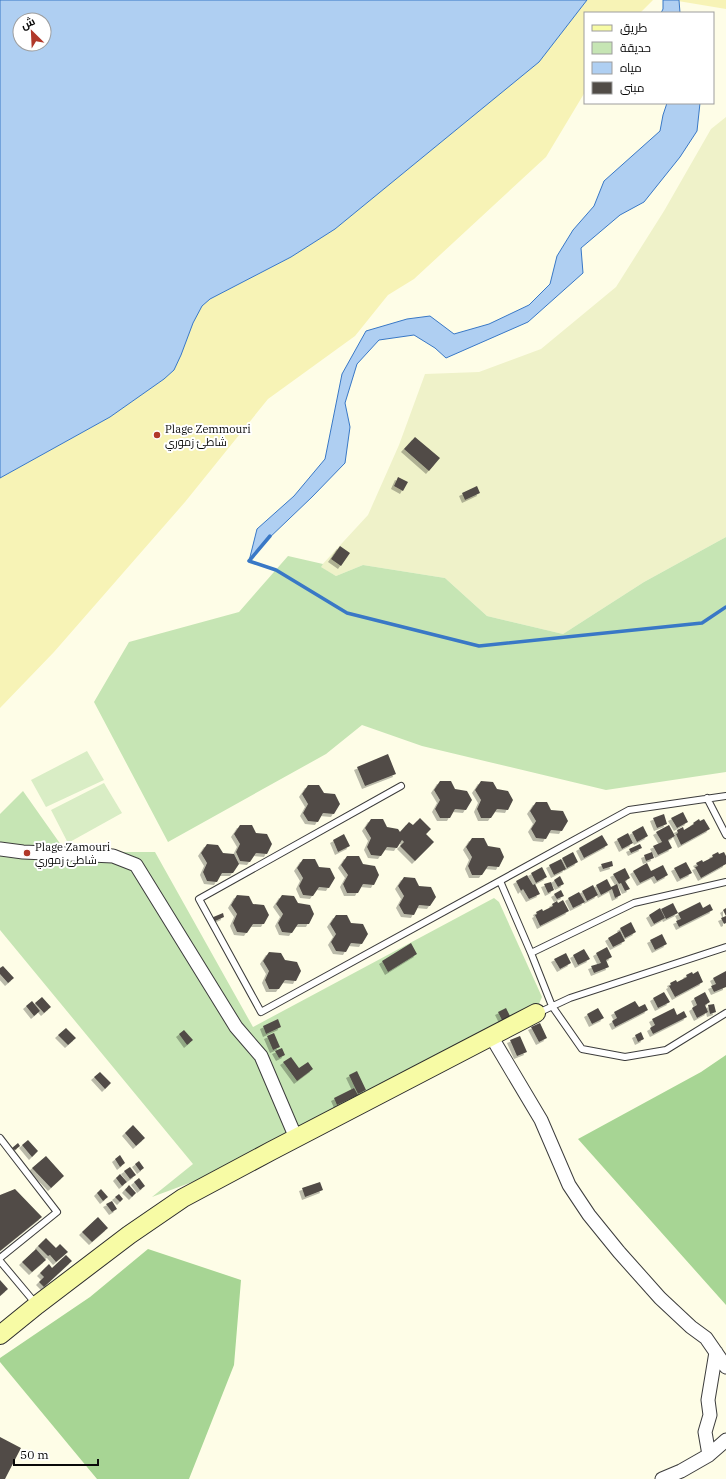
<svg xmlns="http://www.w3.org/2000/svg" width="726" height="1479" font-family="'IBM Plex Serif',Cairo,serif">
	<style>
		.farmland { fill: #eff2c9 }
		.green { fill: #c6e5b4 }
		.forest { fill: #a7d594 }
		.sand { fill: #f7f3b6 }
		.pitch { fill: #d9edc5 }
		.water { fill: #afcff2; stroke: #3978c6; fill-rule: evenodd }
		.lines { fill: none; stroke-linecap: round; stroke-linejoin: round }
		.stream { stroke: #3978c6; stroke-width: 3.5 }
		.building { fill: #514c47; filter: url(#shadow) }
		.lane-casing { stroke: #3c3c3c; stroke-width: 8 }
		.street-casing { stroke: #3c3c3c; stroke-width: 15 }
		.secondary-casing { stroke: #2b2b2b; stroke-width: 20 }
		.lane { stroke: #fff; stroke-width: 6 }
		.street { stroke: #fff; stroke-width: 13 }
		.secondary { stroke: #f7fba5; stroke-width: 18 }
		.poi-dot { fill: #b1382a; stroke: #fff; stroke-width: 1.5 }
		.labels { text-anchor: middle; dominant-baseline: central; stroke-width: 4; stroke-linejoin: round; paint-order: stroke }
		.poi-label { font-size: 11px; fill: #090909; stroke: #fff; text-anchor: start }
	</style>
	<defs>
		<filter id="shadow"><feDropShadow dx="-3" dy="3" stdDeviation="0" flood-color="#0004"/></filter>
	</defs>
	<rect width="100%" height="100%" fill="#fefde7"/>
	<!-- farmland -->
	<path class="farmland" d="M726 117V537L644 582 563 634 487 616 445 578 363 565 336 576 320 567 368 515 399 445 425 374 479 372 541 349 616 287 664 211 711 129Z"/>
	<!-- green -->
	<path class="green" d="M726 537V772L606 790 422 746 362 725 326 754 168 842 94 702 129 642 239 612 288 556 323 564 321 567 336 576 363 565 445 578 487 616 563 634 644 582Z
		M23 791 66 852H155L253 1027 494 898 499 902 542 997 538 1006 203 1178 152 1197 193 1164 0 930V814Z"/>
	<!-- forest -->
	<path class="forest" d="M726 1055V1305L578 1139 701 1072Z
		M148 1249 241 1280 234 1365 189 1479H97L0 1362V1358L90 1297Z"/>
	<!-- sand -->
	<path class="sand" d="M587 0H653L640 13H585V92L546 157 414 279 388 295 355 336 268 399 185 502 54 652 0 708V478L110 417 164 379 174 370 181 355 193 323 202 306 210 299 291 257 335 229 539 62Z
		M679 0H726V9L678 1Z"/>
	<!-- pitch -->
	<path class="pitch" d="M87 751 104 780 46 807 31 780Z
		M104 783 122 813 68 843 51 810Z"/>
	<!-- water -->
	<path class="water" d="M0 0H587L539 62 335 229 291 257 210 299 202 306 193 323 181 355 174 370 164 379 110 417 0 478ZM20 20H44V44H20Z
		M663 0H679L680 13H661L663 9Z
		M667 103H700L697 131 680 157 644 202 620 215 581 248 583 273 528 322 446 358 435 348 414 335 379 340 357 364 345 403 350 427 345 463 312 497 266 541 249 561 257 529 294 496 325 459 342 374 366 331 407 319 430 316 454 334 489 324 529 305 550 284 557 256 573 230 594 206 604 181 660 131 663 115Z"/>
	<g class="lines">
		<!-- stream -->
		<path class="stream" d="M270 536 249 561 276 570 347 613 479 646 702 623 726 607"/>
	</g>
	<!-- building -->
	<path class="building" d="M415 437 440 458 429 471 404 449Z
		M398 477 408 482 403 491 394 486Z
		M477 486 480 493 465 500 462 493Z
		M340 546 350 553 341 566 331 559Z
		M388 754 396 774 365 786 357 767Z
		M440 781H451L455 789 467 791 472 800 466 810 455 809 450 818H440L435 809 440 800 434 790Z
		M481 781 493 782 497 789 508 791 513 800 508 810 497 809 491 818H481L477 809 481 800 475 790Z
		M308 785H319L324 793 335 794 340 804 334 814 323 813 318 822 308 821 303 813 308 804 302 794Z
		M536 802H547L551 810 563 811 568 821 562 831 551 830 546 839 536 838 531 829 536 821 530 811Z
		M683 812 688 822 677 828 671 818Z
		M664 814 667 824 657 828 653 818Z
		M420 818 431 829 426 834 434 842 415 861 400 846 404 842 402 840 397 848 387 847 381 856 371 855 367 847 371 838 365 828 371 819H383L387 827 398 829 400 832 409 822 413 825Z
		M699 819 700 821 704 819 710 829 681 845 676 834 678 833 677 830 683 827 684 830 694 824 693 823Z
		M240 825H252L256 833 267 834 272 844 267 854 256 853 250 862 240 861 236 852 240 844 234 834Z
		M669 825 675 836 668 840 672 848 658 855 653 846 662 842 656 832Z
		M643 826 648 836 637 842 632 832Z
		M628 833 633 843 622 849 617 839Z
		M344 834 350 846 338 852 333 840Z
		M602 835 608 845 584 858 579 848Z
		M472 838H484L488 846 500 848 504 857 499 867 488 866 482 875H472L468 866 472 857 466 847Z
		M207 844 218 845 223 853 234 854 239 864 233 873H222L217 882 207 881 203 872 207 863 201 853Z
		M640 844 642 848 631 853 629 849Z
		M573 852 578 862 567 868 562 858Z
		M652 852 654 858 646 861 644 855Z
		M718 852 719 854 724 852 726 856V864L701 878 695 867 698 866 696 863 702 860 703 862 713 857 712 855Z
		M347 856H359L363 864 375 866 379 875 374 885 363 884 358 893H347L343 884 348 875 341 865Z
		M303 859H315L319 867 330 868 335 878 329 888 319 887 313 896 303 895 299 886 303 878 297 868Z
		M561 859 566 869 554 875 549 865Z
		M612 861 613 866 603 869 601 864Z
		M686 862 692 873 680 879 674 868Z
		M647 863 651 871 663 865 668 875 657 881 654 876 640 883 633 871Z
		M542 867 547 877 536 883 531 873Z
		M625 868 630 878 625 881 630 889 625 891 621 883 619 884 613 874Z
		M527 875 533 885 535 884 540 894 529 899 523 889 521 891 516 881Z
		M560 876 564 884 558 887 554 880Z
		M404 877 415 878 419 886 431 887 436 897 430 906 419 905 414 915 404 914 399 905 404 896 398 886Z
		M607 879 611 887 617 884 621 895 615 898 612 889 601 895 596 885Z
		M551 882 554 890 548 893 544 884Z
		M593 885 598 895 587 901 582 891Z
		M561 890 564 896 557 899 554 894Z
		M579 892 585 902 573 908 568 898Z
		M237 895 249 896 253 904 264 905 269 915 264 924H253L247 933 237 932 233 923 237 914 231 905Z
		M282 895 294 896 298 903 310 905 314 914 309 924H298L292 933 282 932 278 923 283 914 276 904Z
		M563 900 569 911 540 926 535 915 537 914 536 912 542 909 543 911 553 906 552 904 557 901 558 903Z
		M700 902 703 908 710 904 713 910 679 927 676 921 681 919 678 913Z
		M673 903 678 913 666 919 661 909Z
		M660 908 665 918 654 924 649 915Z
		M726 908V923L724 924 721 918 726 916 723 910Z
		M223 913 224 917 213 922 211 918Z
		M336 915H347L351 923 363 924 368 934 362 944 351 943 346 952 336 951 331 942 336 934 330 924Z
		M631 922 636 932 625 938 620 928Z
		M620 931 625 941 613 947 608 938Z
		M662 934 667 944 655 950 650 940Z
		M411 943 417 954 388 972 382 961Z
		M607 947 612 957 606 960 609 967 594 973 591 966 601 963 596 953Z
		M584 949 590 959 578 965 573 955Z
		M269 952 281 953 285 960 297 962 301 971 296 981 285 980 279 989H269L265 980 269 971 263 961Z
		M566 953 571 963 560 969 554 959Z
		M3 966 14 978 8 983 0 974V968Z
		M698 971 703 982 675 997 669 986 671 985 670 983 676 980 677 982 687 977 686 975 692 972 693 974Z
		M726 971V987L714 992 711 986 716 984 713 978Z
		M664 992 670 1002 658 1008 653 998Z
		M705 992 710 1002 705 1005 708 1012 697 1018 692 1008 697 1005 694 998Z
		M42 997 51 1007 44 1013 35 1003Z
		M32 1001 40 1011 34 1016 26 1006Z
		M635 1001 639 1007 645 1004 648 1010 615 1027 612 1021 617 1018 614 1012Z
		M714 1004 716 1012 710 1014 708 1005Z
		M506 1008 511 1018 503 1022 498 1012Z
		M598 1008 604 1018 592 1024 587 1014Z
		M674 1008 677 1015 684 1011 687 1017 653 1034 650 1028 655 1025 652 1019Z
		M278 1019 281 1027 266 1034 263 1026Z
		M540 1023 547 1038 539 1042 531 1027Z
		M66 1028 76 1038 68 1045 58 1035Z
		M184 1030 193 1040 187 1045 179 1034Z
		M641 1032 644 1039 638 1042 635 1035Z
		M274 1033 280 1047 273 1050 267 1036Z
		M520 1036 527 1052 517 1056 510 1040Z
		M282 1048 285 1055 279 1058 275 1051Z
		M291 1057 299 1068 308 1062 313 1069 297 1081 283 1062Z
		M357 1071 366 1090 358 1094 349 1075Z
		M100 1072 111 1083 105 1089 94 1077Z
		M354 1088 358 1095 337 1105 334 1098Z
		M133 1125 145 1138 136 1146 125 1133Z
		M28 1140 38 1151 32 1157 22 1145Z
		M18 1143 20 1146 15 1150 12 1148Z
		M120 1155 125 1163 120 1167 115 1159Z
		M46 1156 64 1176 51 1188 32 1168Z
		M139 1161 144 1168 140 1171 135 1164Z
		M130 1167 136 1175 130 1179 124 1171Z
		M120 1174 127 1182 122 1186 116 1178Z
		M139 1178 145 1186 140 1190 134 1182Z
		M320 1182 323 1190 305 1197 302 1188Z
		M129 1185 136 1193 132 1197 125 1190Z
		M15 1189 42 1217 0 1251V1195Z
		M101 1189 108 1197 103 1201 97 1193Z
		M119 1194 123 1199 120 1202 115 1197Z
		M112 1201 117 1209 112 1212 106 1204Z
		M98 1217 108 1228 92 1242 82 1232Z
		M46 1238 56 1248 60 1244 68 1252 56 1262 50 1255 48 1256 38 1246Z
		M36 1249 46 1260 32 1272 22 1262Z
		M66 1255 72 1261 44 1287 39 1282 44 1277 40 1273 49 1264 52 1268Z
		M0 1280 8 1289 0 1296Z
		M0 1437 21 1448 5 1479H0Z"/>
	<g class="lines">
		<defs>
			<path id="lane" d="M401 786 199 899 261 1012 629 810 726 796
				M707 798 726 835
				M500 881 531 953 552 1006 582 1049 625 1057 666 1050 726 1013
				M531 953 634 903 726 882
				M538 1013 570 998 726 947
				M0 1138 57 1212 0 1258
				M0 1261 36 1304"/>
			<path id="street" d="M0 849 23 852 113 856 136 865 236 1027 261 1056 296 1138
				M491 1036 541 1120 569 1185 589 1215 619 1252 660 1298 691 1327 706 1338 726 1367
				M709 1455 705 1432 710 1415 708 1400 716 1352
				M662 1479 681 1471 709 1455 726 1440"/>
			<path id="secondary" d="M0 1335 37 1305 129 1235 183 1198 271 1151 536 1013"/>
		</defs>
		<!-- lane casing -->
		<use href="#lane" class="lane-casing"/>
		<!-- street casing -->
		<use href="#street" class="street-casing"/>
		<!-- secondary casing -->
		<use href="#secondary" class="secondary-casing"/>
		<!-- lane -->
		<use href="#lane" class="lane"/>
		<!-- street -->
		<use href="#street" class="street"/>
		<!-- secondary -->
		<use href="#secondary" class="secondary"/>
	</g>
	<!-- markers -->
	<g class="poi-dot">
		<circle cx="157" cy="435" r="4"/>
		<circle cx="27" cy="853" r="4"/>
	</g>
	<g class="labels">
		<!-- poi labels -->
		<g class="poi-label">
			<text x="165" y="429">Plage Zemmouri<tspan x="165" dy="13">شاطئ زموري</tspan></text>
			<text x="35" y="847">Plage Zamouri<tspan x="35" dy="13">شاطئ زموري</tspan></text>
		</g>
	</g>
	<!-- legend -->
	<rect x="584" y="12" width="130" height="92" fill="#ffffff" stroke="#9d9d9d"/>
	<rect x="592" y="25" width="20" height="6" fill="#f7fba5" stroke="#9d9d9d"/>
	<text x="620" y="32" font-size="12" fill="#090909">طريق</text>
	<rect x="592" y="42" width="20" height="12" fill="#c6e5b4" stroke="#9d9d9d"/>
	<text x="620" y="52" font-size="12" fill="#090909">حديقة</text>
	<rect x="592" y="62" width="20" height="12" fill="#afcff2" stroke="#9d9d9d"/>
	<text x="620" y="72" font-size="12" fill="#090909">مياه</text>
	<rect x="592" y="82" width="20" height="12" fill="#514c47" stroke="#9d9d9d"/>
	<text x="620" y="92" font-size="12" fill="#090909">مبنى</text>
	<!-- north arrow -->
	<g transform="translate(32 32) rotate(336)"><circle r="19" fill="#ffffff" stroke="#9d9d9d"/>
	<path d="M0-3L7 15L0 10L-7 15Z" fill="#b1382a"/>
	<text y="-6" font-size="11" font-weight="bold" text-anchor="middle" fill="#090909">ش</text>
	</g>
	<!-- scale -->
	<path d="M14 1459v6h84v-6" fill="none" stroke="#090909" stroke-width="2"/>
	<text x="20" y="1459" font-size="12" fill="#090909" stroke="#ffffff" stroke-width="3" paint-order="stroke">50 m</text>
</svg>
